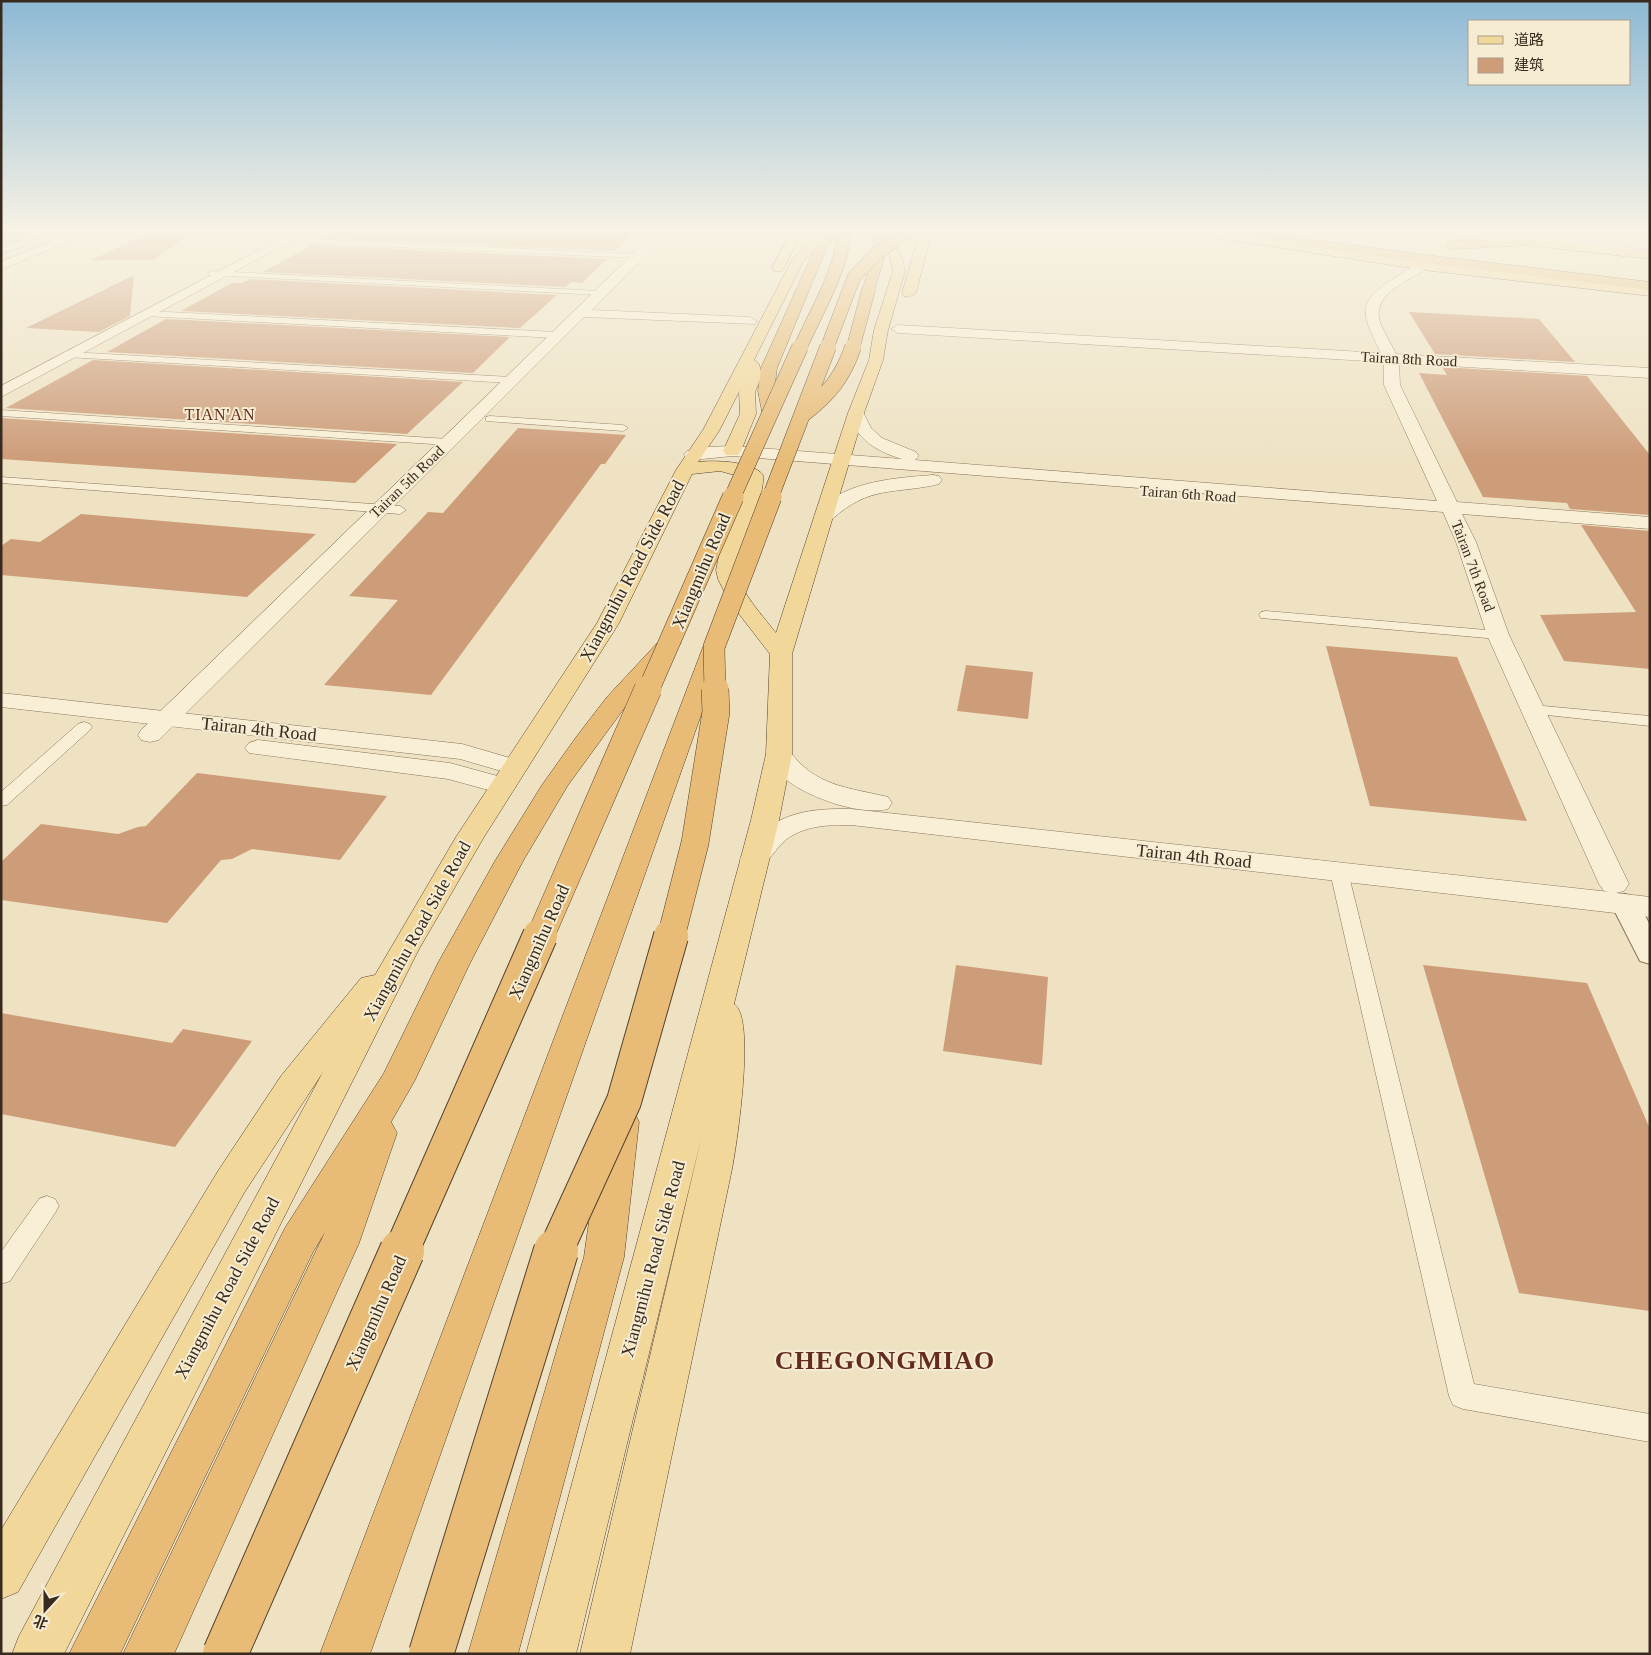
<svg xmlns="http://www.w3.org/2000/svg" width="1651" height="1655" font-family="'Times New Roman','Noto Sans SC',serif">
	<style>
		.green { fill: #c6cc97 }
		.building { fill: #cd9c79 }
		.lines { fill: none; stroke-linecap: round; stroke-linejoin: round }
		.service-casing { stroke: #89735a; stroke-width: 1 }
		.pedestrian-casing { stroke: #89735a; stroke-width: 2 }
		.minor-casing { stroke: #89735a; stroke-width: 1 }
		.tertiary-casing { stroke: #89735a; stroke-width: 1 }
		.primary-casing { stroke: #56412e; stroke-width: 1 }
		.trunk-casing { stroke: #56412e; stroke-width: 1 }
		.path { stroke: #89735a; stroke-width: 1; stroke-dasharray: 2 1; stroke-linecap: butt }
		.service { fill: #f9efd6; fill-rule: evenodd }
		.pedestrian { fill: #f9efd6; fill-rule: evenodd }
		.minor { fill: #f9efd6; fill-rule: evenodd }
		.tertiary { fill: #f9efd6; fill-rule: evenodd }
		.primary { fill: #f2d79b; fill-rule: evenodd }
		.trunk { fill: #e8bc77; fill-rule: evenodd }
		.trunk-bridge-far5-casing { stroke: #56412e; stroke-width: 14; stroke-linecap: butt }
		.trunk-bridge-far4-casing { stroke: #56412e; stroke-width: 17; stroke-linecap: butt }
		.trunk-bridge-far3-casing { stroke: #56412e; stroke-width: 22; stroke-linecap: butt }
		.trunk-bridge-far2-casing { stroke: #56412e; stroke-width: 28; stroke-linecap: butt }
		.trunk-bridge-far1-casing { stroke: #56412e; stroke-width: 36; stroke-linecap: butt }
		.trunk-bridge-casing { stroke: #56412e; stroke-width: 46; stroke-linecap: butt }
		.trunk-bridge-far5 { stroke: #e8bc77; stroke-width: 13 }
		.trunk-bridge-far4 { stroke: #e8bc77; stroke-width: 16 }
		.trunk-bridge-far3 { stroke: #e8bc77; stroke-width: 21 }
		.trunk-bridge-far2 { stroke: #e8bc77; stroke-width: 27 }
		.trunk-bridge-far1 { stroke: #e8bc77; stroke-width: 34 }
		.trunk-bridge { stroke: #e8bc77; stroke-width: 44 }
		.labels { text-anchor: middle; dominant-baseline: central; stroke-width: 4; stroke-linejoin: round; paint-order: stroke }
		.far-street-label { font-size: 15px; fill: #382b1e; stroke: #f6ecd3 }
		.far-quarter-label { font-size: 16px; letter-spacing: 1px; fill: #652c1d; stroke: #f6ecd3 }
		.street-label { font-size: 18px; fill: #382b1e; stroke: #f6ecd3 }
		.near-district-label { font-size: 26px; font-weight: bold; letter-spacing: 1px; fill: #652c1d; stroke: #f6ecd3 }
	</style>
	<rect width="100%" height="100%" fill="#eee2c3"/>
	<!-- green -->
	<path class="green" d="M1 230H62L1 255Z"/>
	<!-- building -->
	<path class="building" d="M158 230H196L153 260H91Z
		M339 230H538L633 234 615 251 325 238Z
		M312 245 607 259 582 283 571 282 565 287 263 272Z
		M134 275 130 316 99 332 26 328Z
		M250 279 557 295 520 328 181 311 232 283H242Z
		M1409 312 1539 319 1575 362 1435 354Z
		M166 319 510 337 473 373 107 352Z
		M93 360 463 382 407 434 6 408Z
		M1442 367 1587 376 1650 455V515L1570 509 1567 503 1483 497 1419 373 1447 375Z
		M1 418 397 444 355 483 1 459Z
		M518 428 626 435 605 464H601L431 695 324 685 398 600 349 596 428 512 443 513Z
		M81 514 316 534 247 597 1 575V546L11 539 40 542Z
		M1581 525 1650 531V669L1564 661 1540 615 1636 612Z
		M1326 646 1457 657 1527 821 1370 806Z
		M966 665 1033 672 1028 719 957 711Z
		M197 773 387 796 340 860 252 849 232 859 221 860 167 923 1 900V862L41 824 118 834 138 827 146 826Z
		M956 965 1048 977 1042 1065 943 1051Z
		M1423 965 1587 983 1650 1129V1311L1519 1293Z
		M1 1013 172 1043 183 1029 252 1041 175 1147 1 1114Z"/>
	<g class="lines">
		<defs>
			<path id="service" d="M32 230H40L27 245 1 253V248L21 241Z
				M1474 234 1540 236 1649 250 1650 254 1540 240 1471 238 1470 236Z
				M287 238 637 254 641 256 637 258 284 242 283 240Z
				M212 271 600 291 604 293 600 295 209 275 208 273Z
				M148 311 556 332 561 335 556 338 145 316V312Z
				M70 352 511 377 516 380 511 383 67 357 65 355Z
				M1 410 448 439 453 442 448 445 1 416Z
				M490 416 623 425 628 428 623 431 486 421V417Z
				M1 477 400 506 406 510 400 514 1 483Z
				M1266 611 1498 631 1505 635 1498 639 1261 618 1259 615 1261 612Z
				M1533 705 1650 716V726L1528 713 1525 710 1528 707Z
				M84 722 90 724 92 727 90 730 7 805 1 806V792L78 724Z
				M1339 866 1345 868 1348 872 1474 1384 1650 1414V1442L1463 1409 1453 1405 1449 1396 1330 872 1333 868Z
				M47 1196 55 1199 59 1206 55 1213 10 1281 1 1284V1252L39 1199Z"/>
			<path id="pedestrian" d="M1625 894 1635 897 1650 925V964L1640 961 1611 904 1615 897Z"/>
			<path id="minor" d="M78 230H94L1 270V262Z
				M297 230H312L1 397V386Z
				M658 230H671L592 310 750 317 757 321 755 324 584 317 159 740 150 742 141 740 138 735 141 730Z"/>
			<path id="tertiary" d="M1423 262 1429 266 1427 269C1408 281 1371 294 1380 322 1384 333 1391 343 1396 354L1650 368V378L1399 363 1400 385 1457 502 1650 517V529L1462 514 1476 542 1509 635 1629 884 1624 891 1616 893 1650 897V917L851 825C831 825 811 825 793 835 771 847 770 873 744 866L740 859C768 815 801 808 851 809L1610 892 1604 891 1599 884 1487 635 1456 542 1443 512 732 456 693 460 687 459 684 455 687 451 706 447 732 446 902 459C876 451 857 440 848 413L856 408 862 410 871 428 882 438 916 452 919 456 915 460 1437 501 1384 385V362L898 333 891 329 898 325 1381 353C1364 317 1353 304 1393 279 1402 274 1412 265 1423 262Z
				M933 475 939 476 942 480 939 484C894 495 871 484 831 520H817L814 516C839 481 895 478 933 475Z
				M1 693 462 744 524 762 528 767 524 772 515 775 460 759 1 707Z
				M258 740 450 763 512 780 516 786 512 792 503 794 448 779 249 753 245 748 249 743Z
				M779 746 788 749C815 787 847 787 888 797L892 803 888 809C861 816 810 798 788 781 779 774 773 764 766 754L770 749Z"/>
			<path id="primary" d="M792 230H804L782 271H774L772 268Z
				M874 230H882L901 254 905 271 888 330 883 360 864 413 792 654V754L779 820 734 1004C756 1017 737 1143 732 1169L630 1654H580L702 1135 576 1654H526L751 820 766 754 770 654 729 601 718 579 716 570 721 546 743 494 745 478 720 471 692 474 619 623 484 837 419 949 64 1654H12L19 1636 323 1072 244 1193 18 1592 1 1599V1530L218 1171 281 1076 361 978 375 975 456 837 597 623 676 470 703 430 792 260C801 248 820 230 835 230L839 233 837 235 816 248 803 262 754 360 759 364 762 375 755 392 756 414 741 451 738 455H726L723 451 740 414 739 392 742 386 719 431 698 462C714 460 753 461 763 475 764 490 758 503 753 516 727 578 736 583 776 633L848 413 869 360 874 330 893 271 889 254 872 232Z
				M928 230H941L929 242 916 293 909 297 904 296 902 293 917 241Z
				M1179 230H1208L1423 262 1650 288V296L1423 270 1185 233Z
				M1410 230H1449L1650 251V259L1416 233Z"/>
			<path id="trunk" d="M831 230H843L826 249 777 368 774 391 777 414 769 419 763 417 758 391 761 368 815 248Z
				M872 230H884L886 252 875 288 869 292 863 288 874 252Z
				M1211 230H1242L1409 253 1650 282V290L1409 261 1217 233Z
				M1532 239 1538 243 1536 245 1451 249 1445 245 1451 241Z
				M670 636 678 638 681 643 625 707 568 785 523 861 470 963 415 1080 391 1122 397 1133 359 1243 174 1654H123L325 1232 313 1252 120 1654H69L285 1228 384 1073 438 963 495 861 542 785 577 736 607 697 662 638Z
				M714 640 722 642 725 647 370 1654H320L703 647 706 642Z
				M621 1108 634 1112 639 1122 624 1257 518 1654H468L584 1257 603 1122 608 1112Z"/>
		</defs>
		<!-- service casing -->
		<use href="#service" class="service-casing"/>
		<!-- pedestrian casing -->
		<use href="#pedestrian" class="pedestrian-casing"/>
		<!-- minor casing -->
		<use href="#minor" class="minor-casing"/>
		<!-- tertiary casing -->
		<use href="#tertiary" class="tertiary-casing"/>
		<!-- primary casing -->
		<use href="#primary" class="primary-casing"/>
		<!-- trunk casing -->
		<use href="#trunk" class="trunk-casing"/>
		<!-- path -->
		<path class="path" d="M749 230 773 233"/>
		<!-- service -->
		<use href="#service" class="service"/>
		<!-- pedestrian -->
		<use href="#pedestrian" class="pedestrian"/>
		<!-- minor -->
		<use href="#minor" class="minor"/>
		<!-- tertiary -->
		<use href="#tertiary" class="tertiary"/>
		<!-- primary -->
		<use href="#primary" class="primary"/>
		<!-- trunk -->
		<use href="#trunk" class="trunk"/>
		<defs>
			<path id="trunk-bridge-far5" d="M800 348C817 310 841 272 845 230
				M827 348 854 277 877 253 910 230
				M853 348 869 288"/>
			<path id="trunk-bridge-far4" d="M803 414C828 395 843 377 853 347
				M732 498 800 347
				M770 498 828 347"/>
			<path id="trunk-bridge-far3" d="M648 691 733 497
				M715 691 714 647 771 497"/>
			<path id="trunk-bridge-far2" d="M540 937 648 689
				M671 937 695 843 716 712 715 689"/>
			<path id="trunk-bridge-far1" d="M401 1252 540 936
				M555 1252 624 1101 671 936"/>
			<path id="trunk-bridge" d="M225 1654 402 1251
				M431 1654 556 1251"/>
		</defs>
		<!-- trunk-bridge-far5 casing -->
		<use href="#trunk-bridge-far5" class="trunk-bridge-far5-casing"/>
		<!-- trunk-bridge-far4 casing -->
		<use href="#trunk-bridge-far4" class="trunk-bridge-far4-casing"/>
		<!-- trunk-bridge-far3 casing -->
		<use href="#trunk-bridge-far3" class="trunk-bridge-far3-casing"/>
		<!-- trunk-bridge-far2 casing -->
		<use href="#trunk-bridge-far2" class="trunk-bridge-far2-casing"/>
		<!-- trunk-bridge-far1 casing -->
		<use href="#trunk-bridge-far1" class="trunk-bridge-far1-casing"/>
		<!-- trunk-bridge casing -->
		<use href="#trunk-bridge" class="trunk-bridge-casing"/>
		<!-- trunk-bridge-far5 -->
		<use href="#trunk-bridge-far5" class="trunk-bridge-far5"/>
		<!-- trunk-bridge-far4 -->
		<use href="#trunk-bridge-far4" class="trunk-bridge-far4"/>
		<!-- trunk-bridge-far3 -->
		<use href="#trunk-bridge-far3" class="trunk-bridge-far3"/>
		<!-- trunk-bridge-far2 -->
		<use href="#trunk-bridge-far2" class="trunk-bridge-far2"/>
		<!-- trunk-bridge-far1 -->
		<use href="#trunk-bridge-far1" class="trunk-bridge-far1"/>
		<!-- trunk-bridge -->
		<use href="#trunk-bridge" class="trunk-bridge"/>
	</g>
	<!-- sky -->
	<linearGradient id="sky" x2="0" y2="1"><stop stop-color="#8db9d5"/><stop offset="0.5" stop-color="#f7f2e4"/><stop offset="1" stop-color="#f7f2e4" stop-opacity="0"/></linearGradient>
	<rect width="1651" height="462" fill="url(#sky)"/>
	<g class="labels">
		<!-- far-street labels -->
		<g class="far-street-label">
			<text transform="translate(1409 359) rotate(3)">Tairan 8th Road</text>
			<text transform="translate(407 482) rotate(-44)">Tairan 5th Road</text>
			<text transform="translate(1188 494) rotate(4)">Tairan 6th Road</text>
			<text transform="translate(1473 566) rotate(69)">Tairan 7th Road</text>
		</g>
		<!-- far-quarter labels -->
		<g class="far-quarter-label">
			<text x="220" y="414">TIAN'AN</text>
		</g>
		<!-- street labels -->
		<g class="street-label">
			<text transform="translate(632 571) rotate(-62)">Xiangmihu Road Side Road</text>
			<text transform="translate(701 571) rotate(-67)">Xiangmihu Road</text>
			<text transform="translate(259 729) rotate(6)">Tairan 4th Road</text>
			<text transform="translate(1194 856) rotate(6)">Tairan 4th Road</text>
			<text transform="translate(417 931) rotate(-61)">Xiangmihu Road Side Road</text>
			<text transform="translate(539 942) rotate(-66)">Xiangmihu Road</text>
			<text transform="translate(653 1259) rotate(-75)">Xiangmihu Road Side Road</text>
			<text transform="translate(227 1288) rotate(-62)">Xiangmihu Road Side Road</text>
			<text transform="translate(376 1313) rotate(-66)">Xiangmihu Road</text>
		</g>
		<!-- near-district labels -->
		<g class="near-district-label">
			<text x="885" y="1360">CHEGONGMIAO</text>
		</g>
	</g>
	<!-- border -->
	<rect width="1651" height="1655" fill="none" stroke="#382b1e" stroke-width="5"/>
	<!-- legend -->
	<rect x="1468" y="20" width="162" height="65" fill="#f6ecd3" stroke="#aa9f8b"/>
	<rect x="1478" y="36" width="25" height="8" fill="#f2d79b" stroke="#aa9f8b"/>
	<text x="1514" y="45" font-size="15" fill="#382b1e">道路</text>
	<rect x="1478" y="58" width="25" height="15" fill="#cd9c79" stroke="#aa9f8b"/>
	<text x="1514" y="70" font-size="15" fill="#382b1e">建筑</text>
	<!-- north arrow -->
	<g transform="translate(45 1610) rotate(201)" stroke="#f6ecd3" stroke-width="4" paint-order="stroke">
	<path d="M0-4L9 19L0 12L-9 19Z" fill="#382b1e"/>
	<text y="-8" font-size="14" font-weight="bold" text-anchor="middle" fill="#382b1e">北</text>
	</g>
</svg>
